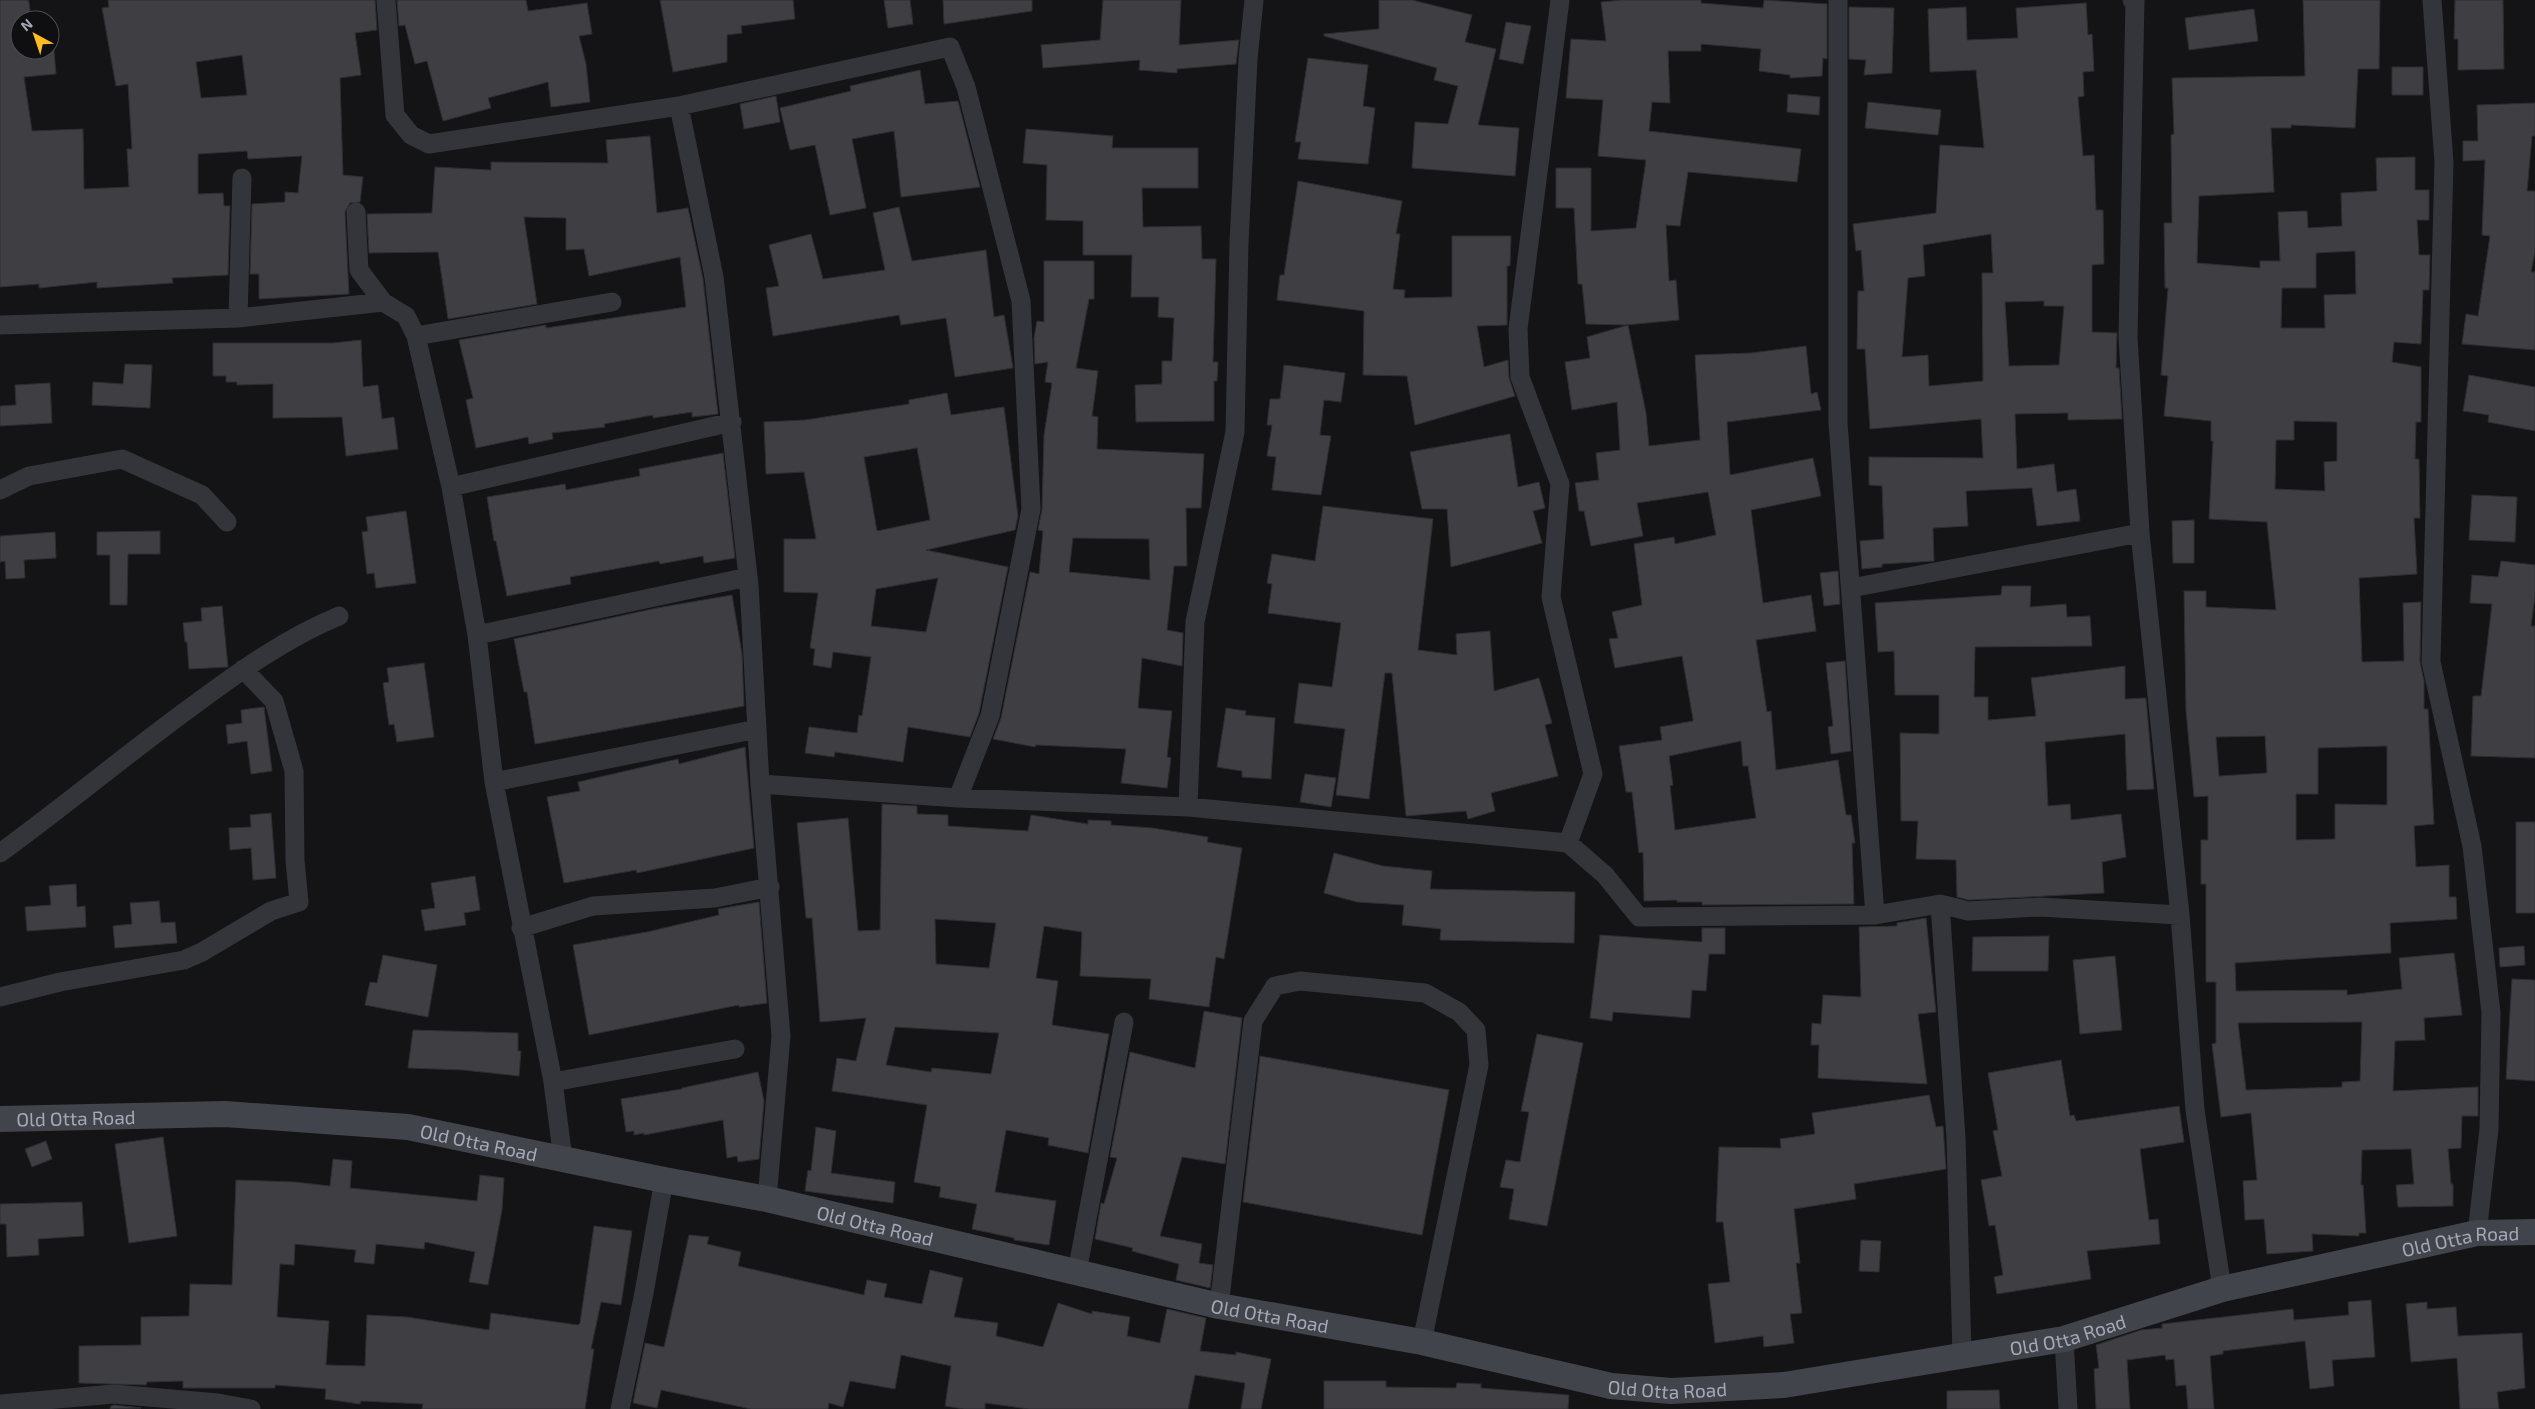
<svg xmlns="http://www.w3.org/2000/svg" width="2535" height="1409" font-family="'Exo 2',sans-serif">
	<style>
		.building { fill: #3e3e43; stroke: #2e2d32; fill-rule: evenodd }
		.lines { fill: none; stroke-linecap: round; stroke-linejoin: round }
		.street { stroke: #34353b; stroke-width: 19 }
		.secondary { stroke: #42444b; stroke-width: 26 }
		.labels { text-anchor: middle; dominant-baseline: central; stroke-width: 5; stroke-linejoin: round; paint-order: stroke }
		.street-label { font-size: 19px; fill: #a4a9b7; stroke: #0f0f11 }
	</style>
	<rect width="100%" height="100%" fill="#141416"/>
	<!-- building -->
	<path class="building" d="M0 0H28L29 2 31 20H20V50H50V39H53L56 74 24 77 32 131 83 129 84 189 129 187 127 149H132L128 84 116 86 102 8 109 7 108 0H375L377 30 355 33 361 75 340 78 343 175 363 177 360 202 350 203 345 212 349 294 259 299V274H250L252 204 285 202V192L298 193 302 156 248 159 247 151 198 154V194L223 193 224 206H230L228 275 172 278 173 283 97 288V282L39 288V284L0 287ZM242 55 247 95 201 98 196 62Z
		M397 0H526L528 11 587 3 592 34 579 36 586 64 590 102 551 107 548 82 488 98 491 108 443 121 427 61 415 64 405 25 399 26Z
		M660 0H793L795 19 741 26 742 33 727 35V62L673 72Z
		M884 0H910L913 24 888 28Z
		M943 0H1032V11L944 24Z
		M1103 0H1181L1179 45 1239 40 1236 64 1177 69V73L1139 70 1140 60 1043 68 1041 45 1100 40Z
		M1379 0H1412L1472 15 1465 42 1496 49 1478 125 1519 128 1515 176 1412 168 1415 122 1448 124 1458 86 1434 80 1437 68 1324 36V34L1379 29Z
		M1622 0H1701V3L1763 8 1764 0 1827 4V59L1823 58 1822 76 1790 78V75L1759 71 1761 49 1701 44V51H1668L1670 103 1652 102 1649 131 1801 149 1797 182 1688 172 1680 226 1666 225 1669 281 1676 280 1679 320 1625 325 1586 324 1582 284H1578L1574 208H1556V168H1591V231L1636 228 1646 160 1598 156 1603 100 1566 98 1571 39 1606 41 1601 2Z
		M2303 0H2380L2379 69H2358L2355 128 2291 125V128H2271L2274 192 2199 196 2197 263 2260 268V261H2280L2278 212 2307 211 2308 228 2342 226 2341 193 2377 191 2376 158 2415 157V190H2429V220H2417L2419 255H2430L2429 290H2423L2421 344 2394 342 2392 362 2421 367V422H2416L2415 459H2419L2420 518H2414L2417 574 2359 578 2362 662 2404 661 2403 603 2421 602 2420 662 2424 681V709H2428L2434 824 2414 826 2416 867 2449 865V897H2456L2457 919 2390 923 2391 953 2235 963 2236 991 2347 990V995L2402 989 2399 958 2454 953 2462 1015 2424 1018 2425 1040 2395 1041 2393 1091 2478 1087V1116H2462L2461 1148 2448 1149 2451 1184H2453V1206L2398 1207 2396 1185 2414 1184 2411 1149 2362 1150 2361 1185H2363L2366 1233H2359V1236L2312 1234 2313 1251 2267 1254 2264 1219 2245 1220 2243 1181 2257 1180 2251 1113 2221 1117 2212 1044 2216 1043V982H2206V884H2201V840H2208V796L2194 797 2186 711 2184 591H2206V607L2276 610 2267 522 2209 519 2213 441H2211V421L2164 416 2168 376 2161 375 2168 288H2165L2164 223H2172L2171 135 2174 134 2172 78 2305 76ZM2355 251 2356 294 2324 295 2325 328H2281L2282 288H2316V253ZM2294 421 2337 422V461L2324 462 2325 491 2275 489 2276 440H2294ZM2265 736 2267 773 2219 776 2216 737ZM2387 746V805L2335 804V839L2296 840V794H2318V748ZM2362 1022 2360 1081 2342 1082V1087L2246 1090 2238 1023Z
		M2455 0H2503L2504 69 2458 70V39H2454Z
		M2086 3 2088 35 2092 34 2094 71 2083 72 2084 96 2078 97 2083 156 2094 155 2096 210H2103L2104 264 2092 265V332L2117 333 2116 368H2119L2122 419 2068 420V413L2015 414 2017 469 2054 464 2057 492 2076 489 2080 521 2037 526 2032 488 1966 491 1968 526 1933 528 1934 561 1882 564V567L1862 569 1860 541 1884 539 1882 486 1869 485V457L1983 458 1981 419 1870 429 1865 349H1857L1858 291H1864L1861 250 1856 251 1853 224 1936 213 1940 145 1984 148 1976 70 1930 72 1928 9 1966 7 1967 40 2018 38 2016 8ZM1991 234 1993 273H1982L1983 381 1929 386 1928 355 1902 357 1908 278 1925 276 1923 245ZM2044 301V306H2064L2059 365 2009 366 2005 302Z
		M1849 7 1894 8 1892 73 1864 75 1866 60 1849 59Z
		M2254 9 2258 41 2189 50 2185 18Z
		M1506 22 1531 26 1523 64 1499 59Z
		M1308 58 1368 65 1363 106 1375 108 1368 164 1298 159 1301 142H1295Z
		M2392 67H2423V95H2392Z
		M920 70 925 104 958 101 980 187 901 197 894 131 852 139 866 208 830 215 815 145 790 150 780 108 851 91 850 86Z
		M1788 94 1820 97 1819 115 1787 112Z
		M776 96 780 122 744 129 740 104Z
		M1868 102 1941 110 1938 135 1865 128Z
		M2535 103V136H2532L2527 191H2535V252L2531 272H2535V350L2462 344 2466 314 2478 316 2490 236 2482 235 2485 160 2463 161V141H2478L2477 105Z
		M1026 129 1113 136 1112 148H1198V188H1142L1143 227 1201 226 1202 259H1216L1213 362H1218L1217 381H1214V421L1136 422 1135 385 1162 384V361H1172L1174 318 1158 317 1159 297H1131L1132 255H1083V221L1046 220 1047 165 1023 163Z
		M650 136 657 213 688 208 703 279 718 414 692 417V412L653 418V415L604 424 605 427 552 433 553 439 529 444 528 437 476 448 466 400 473 398 459 340 546 325V328L686 307 680 257 589 276 584 249 566 250V218L524 217 537 304 448 319 438 252 369 253 367 214 432 213 435 167 491 170V162L608 163 606 140Z
		M1298 181 1402 201 1396 234H1400L1393 289 1405 290 1404 298 1452 297V236H1511L1510 266H1507V325L1477 326 1484 367 1508 360 1509 378 1515 396 1415 425 1407 376 1363 375 1364 311 1277 300 1280 275H1284Z
		M899 207 912 261 986 250 994 317 1004 315 1013 368 955 377 946 318 901 325 899 315 773 336 766 288 779 286 769 245 811 234 823 279 885 270 873 213Z
		M1044 261H1094V299H1089L1076 368 1098 371 1092 416 1098 417 1097 449 1204 454 1201 508H1186L1187 566H1174L1167 630 1183 633 1182 666 1142 658 1138 708 1172 711 1167 757 1171 758 1167 788 1121 783 1126 749 1036 745 1035 747 993 739 1001 718 1030 572 1039 574 1043 531 1038 530 1042 509 1044 435 1052 383 1045 382 1048 362 1035 364 1034 338 1037 321 1044 322ZM1073 538 1149 539 1150 580 1069 572Z
		M1628 325 1646 413 1649 446 1700 440 1695 355 1751 353 1806 346 1811 394 1817 392 1821 410 1727 422 1730 475 1813 458 1821 496 1751 510 1763 603 1811 595 1816 631 1756 640 1767 712 1771 711 1776 770 1838 760 1846 815H1851L1855 843H1852L1854 904 1702 905V902H1677V900L1644 901 1643 852 1639 853 1632 792H1626L1619 746 1662 740 1660 727 1693 721V719L1682 656 1615 668 1609 639 1618 638 1612 612 1642 605 1634 544 1674 537 1675 544 1716 535 1708 492 1637 503 1643 536 1591 546 1584 511H1579L1575 483 1599 480 1596 453 1620 450 1617 402 1572 410 1565 362 1590 358 1587 337ZM1741 741 1743 766H1748L1756 818 1675 830 1670 786 1673 785 1669 756Z
		M361 340 363 387 378 385 382 419 394 417 398 449 346 456 342 417 273 418V384L237 385V382H226V376H213V343H333Z
		M125 364 152 365 150 408 92 405 93 382 123 384Z
		M1284 365 1345 373 1341 402 1324 400 1320 435 1331 436 1321 495 1272 490 1276 457 1267 456 1272 425H1267L1270 399H1280Z
		M2469 375 2535 387V431L2488 422 2489 415 2463 411Z
		M50 383 52 423 0 426V406L16 405 15 385Z
		M947 393 951 415 1004 407 1018 516 1015 530 926 550 1008 567 979 713 970 737 908 727 903 762 835 752 834 757 805 753 809 727 857 733 859 715 862 716 871 657 833 652 831 668 813 665 815 649 810 648 818 593 784 592V539H816L804 472 766 474 764 422 805 420 909 404V400ZM917 448 930 520 877 531 864 457ZM938 578 926 632 871 626 876 589Z
		M1510 434 1518 487 1539 482 1545 508 1533 511 1542 543 1451 567 1447 509H1422L1410 452Z
		M723 453 735 558 704 563 703 556 660 564 659 561 570 577 571 584 507 596 496 541H494L487 497 565 484 566 490 640 476 639 469Z
		M2472 495 2517 497 2515 542 2469 540Z
		M1323 506 1433 519 1418 650 1457 655 1456 634 1490 631 1494 691 1539 678 1552 723 1545 725 1558 776 1491 793 1495 811 1468 819 1466 811 1406 816 1392 673H1385L1369 799 1336 795 1345 729 1294 723 1299 683 1332 687 1341 623 1268 613 1272 584 1267 583 1272 554 1315 561Z
		M406 511 416 583 376 588 374 573 367 574 362 532 368 531 366 517Z
		M2194 520V563H2173L2172 521Z
		M160 531V554H128L127 605H110V555H97V532Z
		M55 532 56 558 24 560 25 578 6 579 5 561 0 562V536Z
		M2501 561 2535 565V597L2531 626H2535V758L2471 756 2473 696H2481L2492 604 2470 603 2472 575 2498 577Z
		M1838 571 1840 604 1824 606 1820 573Z
		M2002 586H2031L2030 607 2066 604 2067 617 2090 616 2092 646 1975 647 1974 697H1988V720L2036 716 2031 678 2125 666V699L2146 698 2154 789 2127 790 2125 734 2045 742 2048 806 2070 804 2071 820 2121 814 2126 857 2102 862 2104 893 1969 900 1957 897 1956 860 1916 859 1918 821H1901L1900 733 1939 734V695H1895L1894 651 1878 652 1875 603 2001 595Z
		M732 595 742 654 744 706 535 744 527 692H524L514 639 657 608Z
		M222 606 228 667 189 669 187 642H185L183 623 202 621 201 608Z
		M1845 661 1851 751 1831 754 1828 727 1833 726 1826 663Z
		M424 663 434 737 397 742 394 724 389 725 383 683 389 682 387 668Z
		M264 707 272 771 251 774 247 741 228 744 226 725 242 723 241 710Z
		M1226 708 1246 711 1245 715 1275 718 1271 779 1242 777V771L1217 767Z
		M745 747 754 848 637 873 636 870 564 883 547 797 580 791 578 782 678 759 679 764Z
		M1305 774 1336 778 1331 807 1300 802Z
		M882 804 917 806V814L948 815V826L1028 831 1031 815 1088 824V820L1111 821V825L1152 828 1208 837 1207 842 1242 848 1224 959 1216 957 1209 1007 1149 999 1151 979 1080 976 1082 932 1044 926 1036 978 1058 981 1052 1025 1109 1034 1088 1153 1048 1145 1049 1138 1006 1130 995 1192 1056 1201 1049 1245 1014 1240V1238L972 1229 977 1204 939 1197 941 1187 914 1182 927 1105 832 1091 837 1058 856 1061 866 1018 820 1022 812 918H806L797 823 848 818 858 931 880 930ZM935 919 996 923 989 968 936 964ZM895 1027 999 1033 991 1074 932 1068 931 1072 886 1065Z
		M271 813 276 878 253 880 251 848 230 850 229 828 251 827 250 815Z
		M2516 822H2535V913H2516Z
		M1334 853 1383 866 1432 871 1430 889 1575 892 1574 943 1440 940 1441 929 1402 925 1404 905 1357 902 1324 893Z
		M475 876 480 910 464 913 466 925 425 931 421 910 435 908 431 883Z
		M76 884 77 907 85 906 86 927 27 931 25 907 51 905 49 886Z
		M159 901 161 923 175 922 177 943 115 948 113 926 132 924 130 903Z
		M759 902 767 1003 739 1007V1005L589 1035 573 945 647 932 719 915 718 909Z
		M1926 918 1936 1012 1918 1014 1927 1084 1818 1078 1819 1045H1811L1812 1023 1821 1024 1823 995 1861 997 1859 927 1897 926V923Z
		M1702 928H1725V954H1709L1706 991 1692 990 1690 1018 1613 1012 1612 1021 1590 1018 1600 935 1702 942Z
		M2049 936 2048 971H1972L1973 937Z
		M2524 946 2525 965 2500 967 2499 948Z
		M383 955 437 965 428 1017 365 1005 370 982 377 983Z
		M2115 956 2122 1030 2080 1034 2073 960Z
		M2512 979 2535 980V1081L2506 1079Z
		M1204 1011 1242 1018 1225 1164 1182 1157 1160 1236 1202 1244 1199 1263 1213 1265 1210 1288 1176 1280 1179 1264 1132 1251 1133 1248 1095 1239 1101 1203 1104 1204 1117 1158 1110 1157 1130 1052 1195 1068Z
		M413 1030 518 1033V1051H521L519 1076 463 1070 408 1068Z
		M1537 1034 1583 1043 1547 1226 1509 1219 1514 1189 1500 1187 1506 1160 1520 1162 1529 1112 1521 1111Z
		M1260 1056 1449 1090 1422 1235 1243 1202Z
		M2061 1060 2070 1116 2074 1115 2076 1121 2179 1106 2184 1142 2140 1149 2149 1220 2158 1219 2160 1244 2087 1251 2091 1279 1997 1294 1994 1277 2003 1275 1995 1225 1989 1226 1981 1180 2002 1176 1993 1131 1998 1130 1988 1073Z
		M758 1072 764 1101 759 1159 738 1162 737 1156 727 1158 723 1120 644 1135V1133L634 1135V1131L626 1132 621 1099 682 1089V1088Z
		M1929 1095 1936 1127 1943 1126 1946 1169 1854 1184 1856 1199 1794 1209 1800 1263H1796L1802 1313 1790 1314 1794 1343 1764 1347 1763 1336 1715 1343 1708 1284 1730 1282 1723 1222H1716L1719 1147 1781 1148 1780 1139 1815 1134 1812 1113Z
		M816 1127 836 1131 831 1173 895 1182 893 1203 805 1191 808 1170 811 1171Z
		M163 1137 177 1236 129 1243 115 1144Z
		M46 1141 52 1159 32 1167 25 1149Z
		M333 1159 352 1161 350 1188 477 1201 480 1175 504 1178 502 1210 488 1285 469 1282 475 1252 425 1242 424 1249 376 1244 374 1264 354 1262 356 1250 295 1244 294 1265 280 1264 277 1317 329 1321 326 1365 365 1366 367 1315 407 1317 489 1330 491 1313 578 1325 580 1323 594 1226 632 1231 621 1305 601 1302 591 1349H594L585 1409H422L423 1404 361 1401 360 1404 325 1399 326 1389 275 1385V1388H183V1381L147 1382 146 1385 79 1383V1346L141 1345V1317L189 1316 190 1284 232 1285 236 1180 295 1182 330 1186Z
		M82 1202 84 1236 38 1239 39 1255 7 1257 6 1224H0V1204Z
		M689 1235 709 1237 707 1244 741 1252 738 1266 864 1295 867 1280 887 1284 884 1297 922 1304 930 1270 963 1278 954 1317 998 1323 996 1336 1043 1347 1058 1303 1092 1314V1311L1130 1317 1127 1336 1160 1343 1167 1309 1206 1318 1200 1351 1236 1355V1352L1271 1359 1261 1409H1241L1245 1383 1195 1375 1188 1409H1029L985 1403V1409H964L945 1406 951 1366 901 1355 895 1389 850 1381 843 1407 829 1403 828 1409H751L661 1390 657 1408 633 1403 645 1343 664 1347Z
		M1861 1240 1881 1241 1879 1272 1859 1271Z
		M2371 1300 2375 1357 2332 1360 2334 1386 2310 1389 2305 1341 2223 1351V1354L2210 1356 2214 1409H2188L2186 1385 2176 1386 2174 1359 2166 1360 2165 1355 2127 1360 2130 1409H2096L2094 1369 2099 1368 2096 1345 2141 1330 2162 1328V1324L2293 1309 2294 1320 2349 1315 2348 1302Z
		M2427 1302V1309L2456 1307 2458 1336 2522 1333 2525 1388 2497 1392 2499 1409H2460L2457 1358 2411 1362 2406 1304Z
		M1324 1381H1386V1387L1456 1388 1457 1383 1481 1384V1388L1569 1395 1568 1409H1324Z
		M1999 1390 2000 1409H1947V1391Z
		M114 1405 141 1408 110 1409 111 1406Z"/>
	<g class="lines">
		<!-- street -->
		<path class="street" d="M386 0 395 115 411 135 429 144 679 106 950 47 966 87 1021 301 1031 509 990 716 958 798
			M1560 0 1518 329 1520 377 1560 484 1551 597 1593 774 1568 843
			M1838 0V423L1875 915
			M2132 0H2135L2128 337 2140 533 2180 915 2195 1110 2222 1289
			M2432 0 2444 162 2431 662 2472 846 2491 1013 2489 1129 2477 1233
			M679 106 714 277 749 585 760 784 781 1036 767 1199
			M356 212 359 270 383 302
			M238 318 242 178
			M0 325 238 318 383 302 406 316 416 336 451 487 477 635 494 782 553 1082 563 1159
			M416 336 612 302
			M451 487 732 422
			M0 490 29 476 122 459 202 495 227 522
			M1851 588 2140 533
			M477 635 748 577
			M494 782 757 729
			M760 784 958 798 1188 807 1568 843 1605 875 1639 917 1875 915 1940 904 1968 911 2040 907 2180 915
			M1188 807 1195 622 1235 432 1239 243 1248 59 1254 0
			M0 853C66 805 128 753 194 705 240 671 286 638 339 616
			M1940 904 1956 1138 1962 1354
			M521 928 593 906 715 898 770 887
			M0 997 60 982 184 960 202 952 271 911 299 902 295 861 294 771 274 701 243 669
			M553 1082 735 1049
			M1077 1272 1124 1022
			M1219 1306 1253 1021 1275 986 1300 981 1425 993 1459 1012 1476 1030 1479 1065 1422 1342
			M2064 1339 2068 1409
			M0 1404 114 1394 218 1403 251 1409
			M620 1409 644 1293 664 1180"/>
		<!-- secondary -->
		<path class="secondary" id="s1" d="M0 1119 225 1114 408 1127 664 1180 767 1199 1219 1306 1422 1342 1611 1386 1671 1391 1784 1385 2064 1339 2222 1289 2477 1233 2535 1232"/>
	</g>
	<g class="labels">
		<!-- street labels -->
		<g class="street-label">
			<text stroke="none"><textPath href="#s1" startOffset="76">Old Otta Road</textPath></text>
			<text stroke="none"><textPath href="#s1" startOffset="481">Old Otta Road</textPath></text>
			<text stroke="none"><textPath href="#s1" startOffset="886">Old Otta Road</textPath></text>
			<text stroke="none"><textPath href="#s1" startOffset="2506">Old Otta Road</textPath></text>
			<text stroke="none"><textPath href="#s1" startOffset="1291">Old Otta Road</textPath></text>
			<text stroke="none"><textPath href="#s1" startOffset="2101">Old Otta Road</textPath></text>
			<text stroke="none"><textPath href="#s1" startOffset="1696">Old Otta Road</textPath></text>
		</g>
	</g>
	<!-- north arrow -->
	<g transform="translate(35 35) rotate(320)"><circle r="24" fill="#0f0f11" stroke="#4b4d53"/>
	<path d="M0-4L9 19L0 12L-9 19Z" fill="#ffbc22"/>
	<text y="-8" font-size="14" font-weight="bold" text-anchor="middle" fill="#a4a9b7">N</text>
	</g>
</svg>
